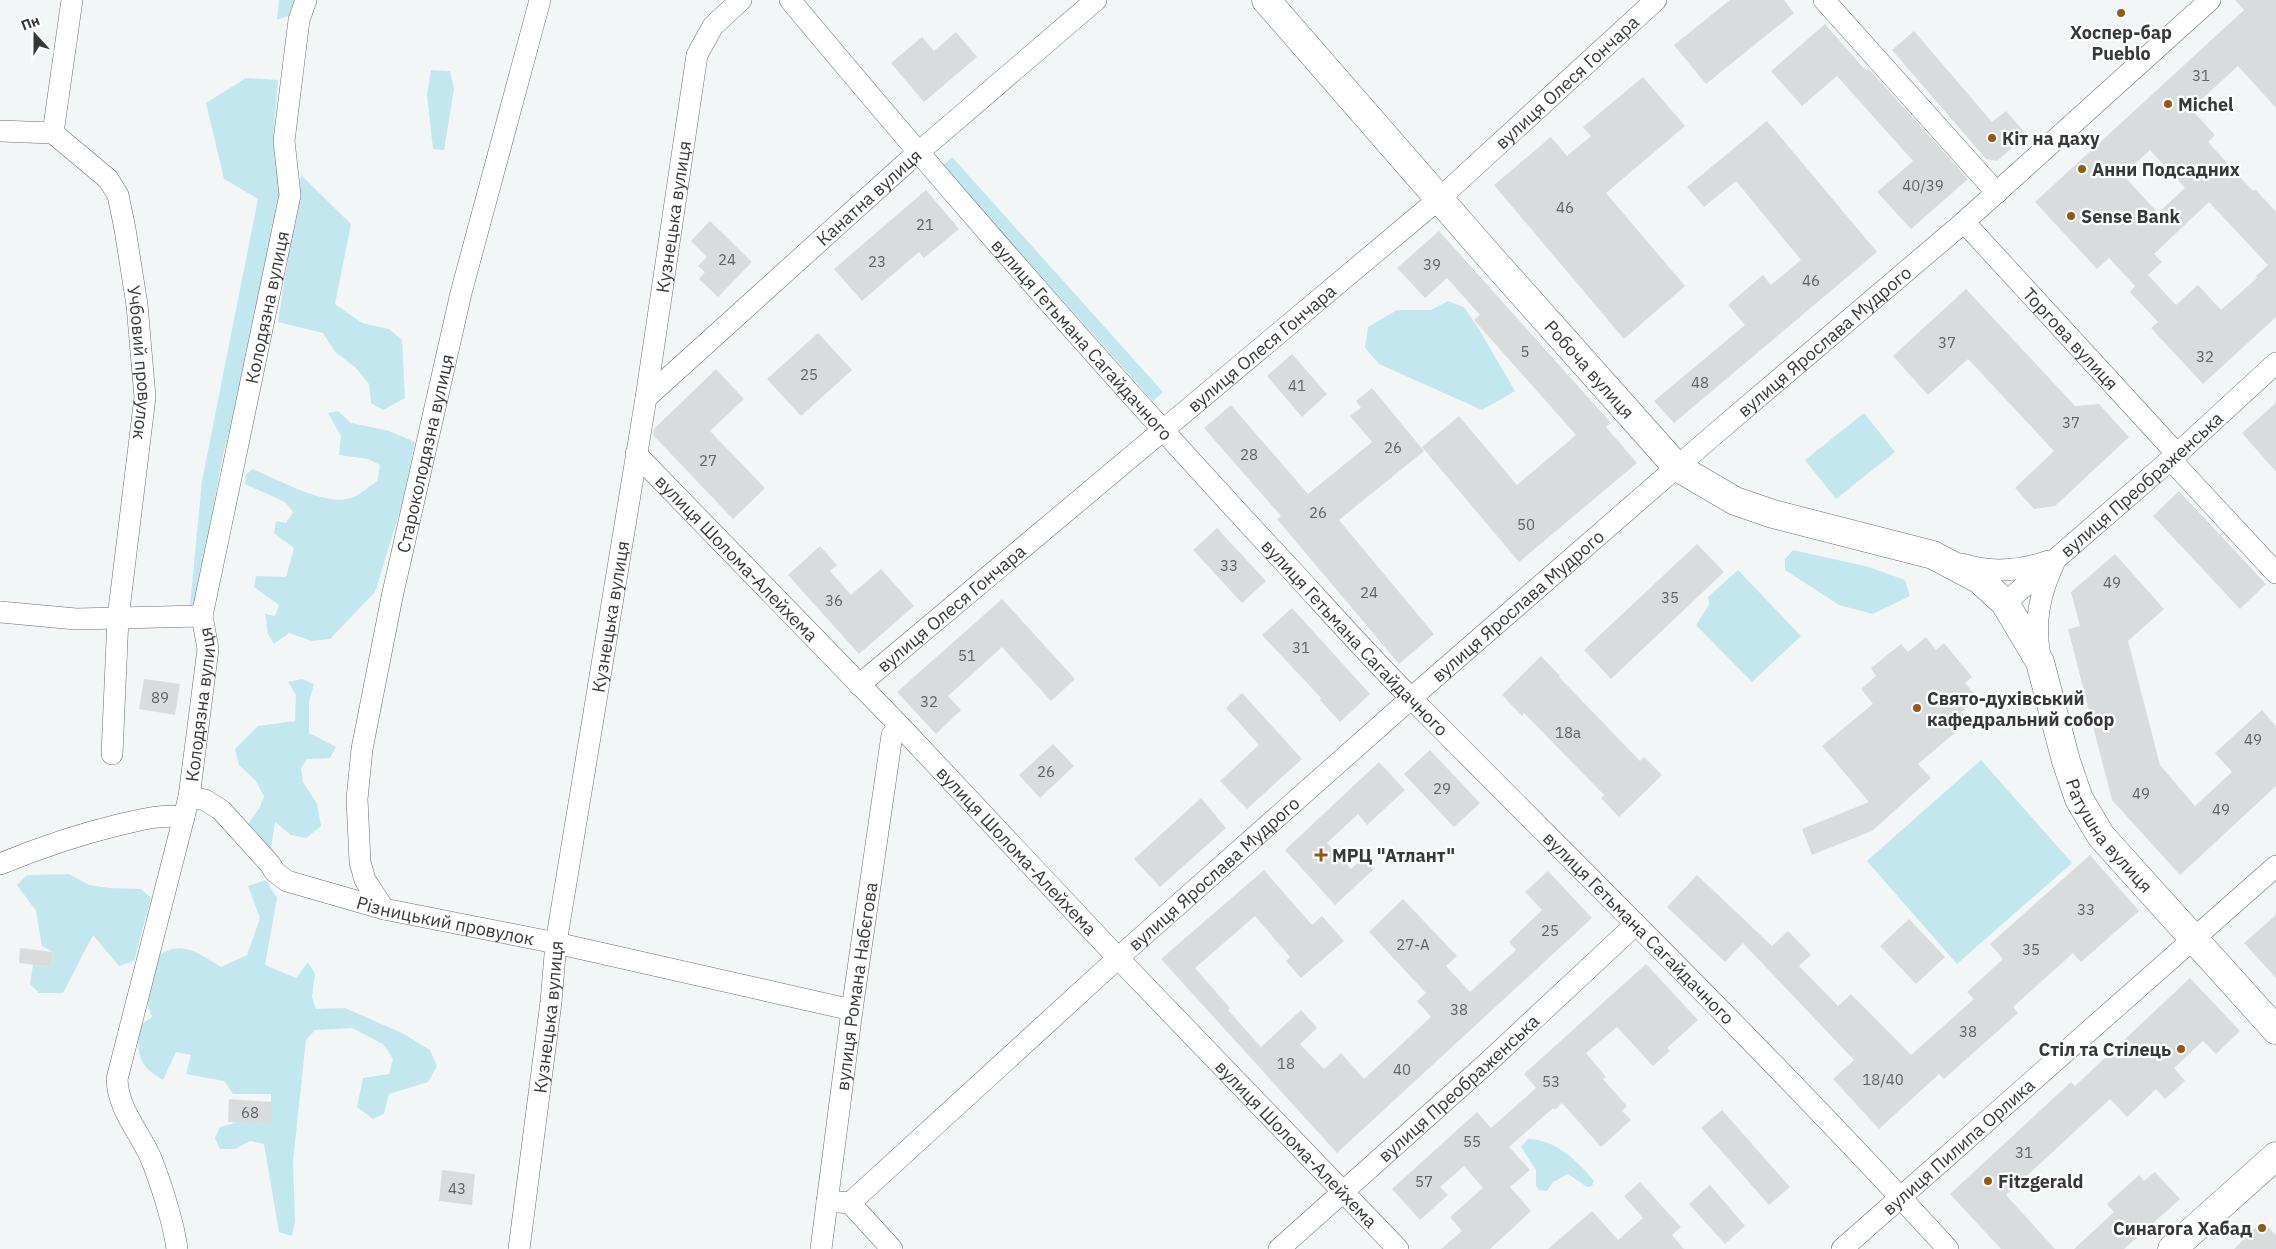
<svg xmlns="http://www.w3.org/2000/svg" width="2276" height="1249" font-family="'IBM Plex Sans',sans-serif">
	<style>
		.green { fill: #c3e7ef }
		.building { fill: #d8dcdc; fill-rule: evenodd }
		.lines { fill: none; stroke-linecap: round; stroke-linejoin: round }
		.street-casing { stroke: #696c6d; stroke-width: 22 }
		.secondary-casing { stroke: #696c6d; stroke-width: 29 }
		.street { stroke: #fff; stroke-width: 21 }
		.secondary { stroke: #fff; stroke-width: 28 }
		.poi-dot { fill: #935916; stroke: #fff; stroke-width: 2 }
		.labels { text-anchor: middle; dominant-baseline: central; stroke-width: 4.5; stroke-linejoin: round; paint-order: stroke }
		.number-label { font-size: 15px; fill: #5f6262 }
		.poi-label { font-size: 18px; font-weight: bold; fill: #373939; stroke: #fff; text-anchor: start }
		.street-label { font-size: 18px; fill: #373939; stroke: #fff }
	</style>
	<rect width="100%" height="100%" fill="#f2f6f7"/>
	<!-- green -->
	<path class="green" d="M279 0H295L293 14 277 20Z
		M431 70 450 71 454 89 444 150 433 149 427 95Z
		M246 78 278 80 274 129 282 191 258 319 222 459 196 604 190 605 202 481 258 199 224 179 206 103Z
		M952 157 1163 392 1153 401 942 166Z
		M301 175 351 224 335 304 362 323 389 329 402 340 405 398 383 410 371 403 369 384 355 367 335 352 323 333 278 322Z
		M1448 301 1464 307 1480 331 1515 391 1482 410 1379 364 1365 348 1368 327 1397 310H1431Z
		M338 411 351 423 389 431 415 442 401 508 375 592 330 639 312 641 289 633 274 644 268 634 265 614 275 616 279 605 254 587 256 576 286 577 294 548 274 533 276 521 286 523 293 512 285 502 245 484 246 475 252 469C278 479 319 504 347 499 357 498 369 486 377 481L380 465 368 459 339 455 341 436 328 413Z
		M1864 413 1895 452 1836 499 1805 460Z
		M1793 550 1869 567 1905 580 1910 596 1873 614 1839 605 1785 570V559Z
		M1738 570 1801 636 1752 682 1696 625 1709 605 1708 597Z
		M302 679 314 684 309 702V733L336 747 330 758 307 759 301 768 303 782 317 804 321 826 306 838 291 835 275 822 271 849 254 840 246 827 260 807 264 796 255 780 239 765 235 749 258 726 295 721 296 695 288 682Z
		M1981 760 2072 863 1957 964 1867 861Z
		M69 874 89 885 109 888 141 889 151 898 134 961 119 966 93 935 63 993H39L30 984 33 965 51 967 53 952 42 946 36 911 17 885 27 875Z
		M266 880 277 898 265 965 296 978 308 962 315 974 312 997 316 1009 345 1008 402 1033 430 1050 437 1066 428 1082 389 1094 384 1114 373 1119 357 1107 363 1078 389 1074 393 1059 383 1044 352 1028 315 1030 306 1040 293 1161 295 1221 292 1236 279 1232 264 1144 250 1141 235 1149H220L215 1138 220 1127 238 1122 271 1124V1094H233L224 1081 186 1074 191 1055 176 1052 163 1080C138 1066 138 1055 138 1027L152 1017 146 1000 154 959C180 938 196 952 221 967L247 955 260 918 248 886Z
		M1528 1139C1555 1139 1578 1161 1594 1181L1592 1186 1587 1187 1568 1174 1553 1182 1547 1191 1539 1190 1536 1186V1170L1521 1147Z"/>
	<!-- building -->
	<path class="building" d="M1730 0H1784L1794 13 1706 84 1674 45Z
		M2235 0H2276V108L2238 66 2191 109 2215 135 2208 142 2253 191 2255 189 2276 212V317L2203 384 2151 328 2158 322 2130 292 2135 286 2109 258 2097 269 2035 202 2244 10ZM2150 150 2185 188 2158 213 2123 175ZM2209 202 2268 265 2256 276 2257 278 2221 310 2198 285 2176 305 2148 275 2162 262 2154 254Z
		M1825 24 1866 71 1868 68 1968 179 1911 229 1877 192 1913 161 1837 76 1802 106 1771 71Z
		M1914 31 1992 122 2006 111 2027 135 1997 161 1986 159 1892 50Z
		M956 32 977 57 924 102 891 63 922 37 934 51Z
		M1643 77 1685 126 1606 193 1685 286 1624 339 1494 185 1551 137 1567 156 1591 136 1583 127Z
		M1767 121 1877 252 1674 423 1654 401 1745 325 1728 305 1763 275 1771 285 1801 260 1736 181 1704 207 1687 187Z
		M926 190 959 229 924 258 919 252 862 301 834 269Z
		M710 221 752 262 718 297 699 279 705 272 698 266 707 257 691 241Z
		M1439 231 1611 423 1606 427 1637 463 1519 562 1422 447 1459 416 1517 485 1576 435 1474 320 1480 315 1447 278 1425 298 1397 268Z
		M1966 289 2075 406 2099 404 2129 437 2055 506 2034 509 2015 488 2054 451 1968 359 1928 395 1893 356Z
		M818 333 852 370 801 416 767 379Z
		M1292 354 1327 394 1302 417 1267 376Z
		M716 369 744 399 710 431 765 488 733 519 653 435 654 429Z
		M1372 388 1424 451 1339 520 1434 634 1399 664 1277 519 1281 516 1204 428 1231 405 1308 494 1372 442 1350 416 1361 408 1356 401Z
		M2276 403V472L2242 433Z
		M2179 491 2266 584 2240 609 2153 516Z
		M1217 528 1266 581 1242 603 1193 550Z
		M1697 544 1724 572 1611 679 1584 650Z
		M820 546 837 565 830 571 851 595 881 569 914 606 859 654 788 575Z
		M2115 554 2164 609 2128 641 2160 765 2195 806 2232 772 2215 753 2262 710 2276 726V786L2180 875 2112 800 2068 629 2080 626 2071 592Z
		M1002 599 1075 679 1051 701 1002 647 948 696 961 710 936 734 897 692Z
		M1292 608 1370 694 1340 722 1320 700 1321 698 1262 635Z
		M1926 637 1936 650 1944 643 1972 677 1965 683 1978 698 1961 712 1969 721 1918 764 1931 778 1872 831 1812 855 1802 829 1869 802 1822 746 1873 704 1861 689 1876 676 1871 668 1901 644 1908 652Z
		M1541 656 1560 676 1559 677 1640 761 1644 757 1662 775 1619 817 1601 798 1604 795 1524 713 1522 716 1502 695Z
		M144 679 180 684 175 715 139 709Z
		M1242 693 1302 759 1247 809 1220 781 1259 745 1226 708Z
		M1053 744 1074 766 1040 798 1019 775Z
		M1430 750 1480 803 1454 827 1404 774Z
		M1379 762 1405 790 1367 825 1358 814 1327 843 1351 869 1363 858 1374 869 1335 905 1285 850Z
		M1201 798 1226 828 1160 887 1134 859Z
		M2090 855 2139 911 2081 962 2073 953 2013 1007 2018 1013 1944 1079 1939 1074 1879 1129 1833 1079 1854 1060 1743 943 1725 962 1667 907 1697 875 1772 946 1788 931 1811 955 1799 966 1838 1006 1851 994 1911 1055 1974 999 1967 992 2003 959 1990 944Z
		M1264 870 1312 925 1322 916 1344 941 1301 978 1286 961 1290 957 1255 916 1195 968 1230 1008 1228 1010 1261 1047 1301 1010 1317 1028 1300 1044 1324 1069 1341 1053 1364 1079 1431 1017 1417 1001 1426 993 1369 932 1403 899 1457 956 1446 966 1470 992 1516 950 1509 942 1542 910 1525 892 1548 871 1592 918 1337 1153 1161 959Z
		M2276 915V978L2244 943Z
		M1909 919 1945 957 1916 984 1880 946Z
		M20 948 53 952 51 967 19 963Z
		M1646 964 1698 1020 1667 1048 1670 1051 1653 1066 1617 1027 1586 1053 1606 1077 1603 1079 1627 1106 1622 1111 1631 1120 1601 1147 1562 1103 1555 1110 1553 1108 1509 1147 1530 1170 1510 1187 1531 1211 1490 1249H1441L1462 1231 1450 1217 1483 1188 1464 1166 1440 1187 1448 1195 1420 1220 1392 1189 1477 1112 1491 1128 1536 1088 1524 1074Z
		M2190 978 2240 1031 2216 1054 2203 1041 2174 1068 2185 1081 2165 1099 2156 1089 2127 1117 2110 1099 2006 1195 2055 1249H2001L1950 1194 2071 1082 2075 1086Z
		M229 1099 272 1102 271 1124 228 1122Z
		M1722 1110 1790 1187 1769 1205 1701 1128Z
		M442 1170 475 1174 472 1205 439 1201Z
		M2155 1172 2180 1199 2124 1249H2074L2114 1212 2107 1204 2139 1175 2144 1181Z
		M1640 1182 1681 1227 1672 1235 1684 1249H1548L1592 1211 1618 1240 1643 1218 1624 1196Z
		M1710 1185 1745 1226 1725 1244 1689 1204Z
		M2262 1221 2276 1235V1249H2234Z"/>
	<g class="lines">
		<defs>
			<g id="street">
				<path id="s1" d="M790 0C945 186 1105 369 1270 547 1317 597 1362 649 1410 697 1591 880 1775 1060 1948 1249"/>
				<path d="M1824 0 1997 193"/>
				<path d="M0 131 53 133"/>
				<path id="s2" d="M53 133 108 179 118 195 125 229 137 305 145 397 118 618 112 754"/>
				<path d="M53 133 72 0"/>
				<path id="s3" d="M1964 222 2177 454"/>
				<path id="s4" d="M646 398 906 163 1096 0"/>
				<path id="s5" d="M636 454 900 726 1118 958 1398 1249"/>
				<path d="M2171 460 2276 573"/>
				<path d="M1962 564C1992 574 2020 571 2049 561"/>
				<path id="s6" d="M2005 603 2177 454 2276 363"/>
				<path d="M0 612 76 619 202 616"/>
				<path d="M2040 657C2034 622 2039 595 2054 563"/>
				<path id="s7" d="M859 685 1440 198 1656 0"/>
				<path id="s8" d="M189 797 205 800 221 810 270 864 275 872 287 881 384 909 556 943 852 1010"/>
				<path d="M0 864C39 848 77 835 118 825 140 820 161 814 184 817"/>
				<path id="s9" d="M384 909 365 880 360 862 357 799 362 749 392 597 461 293 540 0"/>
				<path id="s10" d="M827 1201 850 1203 1118 958 1425 686 1716 433 1964 222 2210 0"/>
				<path d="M850 1203 892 1249"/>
				<path id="s11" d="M177 1249C174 1224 160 1180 150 1156 138 1130 118 1109 117 1079L189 797 208 649 202 616 290 195 284 141 299 20 306 0"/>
				<path id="s12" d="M519 1249 551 1002 556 943 646 398 697 55 713 26 741 0"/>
				<path id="s13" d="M821 1249 852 1010 892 735 900 726"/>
				<path id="s14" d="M1279 1249 1486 1064 1636 924"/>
				<path id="s15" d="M1842 1249 2276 866"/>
			</g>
			<g id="secondary">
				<path id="s16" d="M1266 0 1482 248 1677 467 1735 501 1773 514 1933 555 1980 580 2005 603 2040 662 2066 761 2079 799 2101 836 2276 1030"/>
				<path d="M2172 1249 2276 1156"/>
			</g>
		</defs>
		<!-- street casing -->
		<use href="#street" class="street-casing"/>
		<!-- secondary casing -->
		<use href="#secondary" class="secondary-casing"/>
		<!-- street -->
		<use href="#street" class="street"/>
		<!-- secondary -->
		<use href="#secondary" class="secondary"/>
	</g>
	<!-- markers -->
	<g class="poi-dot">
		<circle cx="2121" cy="13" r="5"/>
		<circle cx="2168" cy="104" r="5"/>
		<circle cx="1992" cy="138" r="5"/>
		<circle cx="2082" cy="169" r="5"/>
		<circle cx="2071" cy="216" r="5"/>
		<circle cx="1917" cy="708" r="5"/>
		<path d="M1318.5 847.5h5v5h5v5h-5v5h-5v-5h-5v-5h5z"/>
		<circle cx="2181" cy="1049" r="5"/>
		<circle cx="1988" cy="1181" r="5"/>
		<circle cx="2262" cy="1228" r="5"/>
	</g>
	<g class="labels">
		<!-- number labels -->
		<g class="number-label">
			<text x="2201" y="75">31</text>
			<text x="1923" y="185">40/39</text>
			<text x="1565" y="207">46</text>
			<text x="925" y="224">21</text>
			<text x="727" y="259">24</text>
			<text x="877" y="261">23</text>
			<text x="1432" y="264">39</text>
			<text x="1811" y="280">46</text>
			<text x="1947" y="342">37</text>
			<text x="1525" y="351">5</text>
			<text x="2205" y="356">32</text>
			<text x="809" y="374">25</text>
			<text x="1700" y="382">48</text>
			<text x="1297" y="385">41</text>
			<text x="2071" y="422">37</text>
			<text x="1393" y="447">26</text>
			<text x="1249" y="454">28</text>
			<text x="708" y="460">27</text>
			<text x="1318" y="512">26</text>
			<text x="1526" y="524">50</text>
			<text x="1229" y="565">33</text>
			<text x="2112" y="582">49</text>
			<text x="1369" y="592">24</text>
			<text x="1670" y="597">35</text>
			<text x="834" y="600">36</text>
			<text x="1301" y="647">31</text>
			<text x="967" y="655">51</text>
			<text x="160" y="697">89</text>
			<text x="929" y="701">32</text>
			<text x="1568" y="732">18а</text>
			<text x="2253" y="739">49</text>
			<text x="1046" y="771">26</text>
			<text x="1442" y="788">29</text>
			<text x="2141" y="793">49</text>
			<text x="2221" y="809">49</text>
			<text x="2086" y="909">33</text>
			<text x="1550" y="930">25</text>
			<text x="1413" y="944">27-А</text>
			<text x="2031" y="949">35</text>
			<text x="1459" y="1009">38</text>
			<text x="1968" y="1031">38</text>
			<text x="1286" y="1063">18</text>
			<text x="1402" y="1069">40</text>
			<text x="1883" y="1079">18/40</text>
			<text x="1551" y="1081">53</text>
			<text x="250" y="1112">68</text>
			<text x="1472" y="1141">55</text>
			<text x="2024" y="1152">31</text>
			<text x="1424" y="1181">57</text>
			<text x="457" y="1188">43</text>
		</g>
		<!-- poi labels -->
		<g class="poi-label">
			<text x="2121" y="32" text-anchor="middle">Хоспер-бар<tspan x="2121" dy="21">Pueblo</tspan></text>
			<text x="2178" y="104">Michel</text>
			<text x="2002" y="138">Кіт на даху</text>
			<text x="2092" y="169">Анни Подсадних</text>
			<text x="2081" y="216">Sense Bank</text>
			<text x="1927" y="698">Свято-духівський<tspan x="1927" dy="21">кафедральний собор</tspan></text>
			<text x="1332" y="855">МРЦ "Атлант"</text>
			<text x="2171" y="1049" text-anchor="end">Стіл та Стілець</text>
			<text x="1998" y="1181">Fitzgerald</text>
			<text x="2252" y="1228" text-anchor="end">Синагога Хабад</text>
		</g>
		<!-- street labels -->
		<g class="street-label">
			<text stroke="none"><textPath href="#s7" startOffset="930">вулиця Олеся Гончара</textPath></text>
			<text stroke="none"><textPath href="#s4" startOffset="300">Канатна вулиця</textPath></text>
			<text stroke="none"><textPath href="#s12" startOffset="1044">Кузнецька вулиця</textPath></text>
			<text stroke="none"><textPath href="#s11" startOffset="971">Колодязна вулиця</textPath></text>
			<text stroke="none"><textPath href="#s3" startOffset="158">Торгова вулиця</textPath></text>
			<text stroke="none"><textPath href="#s1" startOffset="448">вулиця Гетьмана Сагайдачного</textPath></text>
			<text stroke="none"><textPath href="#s10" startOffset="1324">вулиця Ярослава Мудрого</textPath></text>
			<text stroke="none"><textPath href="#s7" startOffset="525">вулиця Олеся Гончара</textPath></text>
			<text stroke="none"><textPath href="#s2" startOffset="260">Учбовий провулок</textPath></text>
			<text stroke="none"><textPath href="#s16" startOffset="491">Робоча вулиця</textPath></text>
			<text stroke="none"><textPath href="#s9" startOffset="469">Староколодязна вулиця</textPath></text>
			<text stroke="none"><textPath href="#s6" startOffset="181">вулиця Преображенська</textPath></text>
			<text stroke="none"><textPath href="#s5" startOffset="145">вулиця Шолома-Алейхема</textPath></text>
			<text stroke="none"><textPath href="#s10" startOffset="919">вулиця Ярослава Мудрого</textPath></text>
			<text stroke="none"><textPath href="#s7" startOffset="120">вулиця Олеся Гончара</textPath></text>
			<text stroke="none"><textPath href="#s12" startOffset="639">Кузнецька вулиця</textPath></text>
			<text stroke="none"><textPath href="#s1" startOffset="852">вулиця Гетьмана Сагайдачного</textPath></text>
			<text stroke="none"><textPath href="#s11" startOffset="566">Колодязна вулиця</textPath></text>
			<text stroke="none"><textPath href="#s16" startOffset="1240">Ратушна вулиця</textPath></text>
			<text stroke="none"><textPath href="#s5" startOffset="550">вулиця Шолома-Алейхема</textPath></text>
			<text stroke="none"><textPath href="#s10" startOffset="514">вулиця Ярослава Мудрого</textPath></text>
			<text stroke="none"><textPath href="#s8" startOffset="296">Різницький провулок</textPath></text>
			<text stroke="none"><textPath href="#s1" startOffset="1258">вулиця Гетьмана Сагайдачного</textPath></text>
			<text stroke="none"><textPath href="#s13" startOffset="265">вулиця Романа Набєгова</textPath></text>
			<text stroke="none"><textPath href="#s12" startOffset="234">Кузнецька вулиця</textPath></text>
			<text stroke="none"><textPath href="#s14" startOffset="241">вулиця Преображенська</textPath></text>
			<text stroke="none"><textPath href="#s5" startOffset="955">вулиця Шолома-Алейхема</textPath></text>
			<text stroke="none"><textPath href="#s15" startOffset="155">вулиця Пилипа Орлика</textPath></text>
		</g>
	</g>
	<!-- north arrow -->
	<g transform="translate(35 35) rotate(339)" stroke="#ffffff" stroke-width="4" paint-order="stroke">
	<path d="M0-4L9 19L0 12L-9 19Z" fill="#373939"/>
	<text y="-8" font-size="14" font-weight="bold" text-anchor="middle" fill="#373939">Пн</text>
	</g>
</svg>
